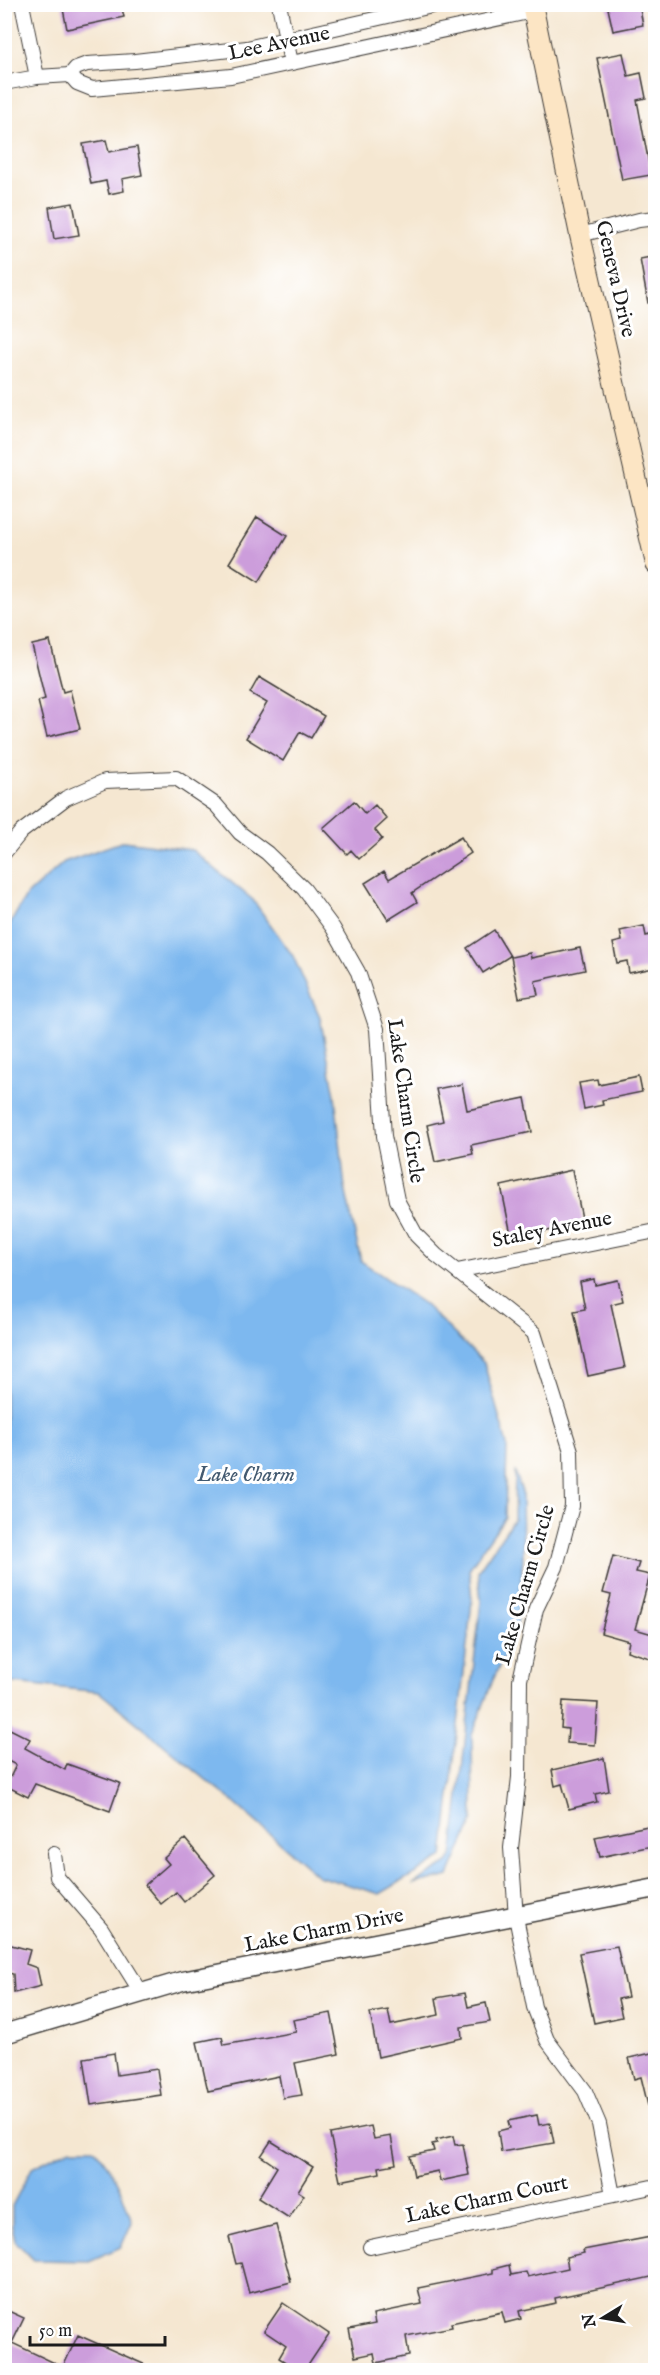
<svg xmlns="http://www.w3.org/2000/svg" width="660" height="2375" font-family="'IM FELL English',serif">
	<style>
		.water { fill: #7db8ef; stroke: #4c6a86; stroke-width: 1.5 }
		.building { fill: #cc9ddb }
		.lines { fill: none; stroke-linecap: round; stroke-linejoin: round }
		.minor-casing { stroke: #3d3a37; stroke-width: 16 }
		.tertiary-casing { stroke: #3d3a37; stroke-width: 21 }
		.secondary-casing { stroke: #3d3a37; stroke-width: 22 }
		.minor { stroke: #fff; stroke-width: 14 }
		.tertiary { stroke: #fff; stroke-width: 18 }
		.secondary { stroke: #fce5c4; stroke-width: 20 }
		.labels { text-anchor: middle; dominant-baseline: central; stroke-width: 6; stroke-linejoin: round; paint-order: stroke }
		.street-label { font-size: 21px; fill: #1c1c1c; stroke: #fff }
		.water-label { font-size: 22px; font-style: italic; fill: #435a70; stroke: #fff }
	</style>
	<rect width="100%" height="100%" fill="#fff"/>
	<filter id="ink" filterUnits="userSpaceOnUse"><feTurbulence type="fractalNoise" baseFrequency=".0167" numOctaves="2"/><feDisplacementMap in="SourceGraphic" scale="12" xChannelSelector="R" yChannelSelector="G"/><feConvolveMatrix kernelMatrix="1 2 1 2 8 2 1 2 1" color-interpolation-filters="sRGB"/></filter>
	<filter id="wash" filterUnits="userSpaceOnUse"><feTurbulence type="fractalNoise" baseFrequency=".008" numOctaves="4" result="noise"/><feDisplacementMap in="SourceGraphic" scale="24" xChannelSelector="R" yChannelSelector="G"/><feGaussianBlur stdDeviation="1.35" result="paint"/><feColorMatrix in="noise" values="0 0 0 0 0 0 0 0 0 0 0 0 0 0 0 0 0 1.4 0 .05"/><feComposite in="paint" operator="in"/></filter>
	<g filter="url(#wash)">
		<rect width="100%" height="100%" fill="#f5e7d1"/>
		<!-- water -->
		<path class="water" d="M124 841 192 850 253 900 293 956 320 1017 335 1095 345 1188 361 1261 424 1304 484 1363 507 1445 505 1517 469 1569 472 1601 443 1857 380 1894 318 1876 232 1801 99 1692 5 1682V933L26 896 64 862Z
			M515 1471 522 1492 523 1558 517 1629 493 1680 472 1735 473 1820 449 1876 413 1884 448 1863 452 1857 481 1601 478 1571 514 1519Z
			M71 2148H94C114 2170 123 2194 132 2222L121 2247 89 2261 34 2260 15 2241 12 2226V2206L32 2168Z"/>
		<g id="blocks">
			<!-- building -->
			<path class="building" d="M62 4H121L124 17 67 29Z
				M607 4H639L643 25 613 31Z
				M623 53 628 76 641 73 646 98 637 100 651 175 622 180 597 58Z
				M106 140 109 152 137 147 142 175 122 179 124 191 109 194 106 181 91 184 83 144Z
				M73 203 79 235 54 239 49 207Z
				M656 256V303H648L640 259Z
				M257 517 287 536 259 582 229 563Z
				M50 641 63 692 70 690 80 729 47 737 38 701 45 699 32 645Z
				M259 677 324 716 311 738 300 732 283 761 246 738 267 703 250 693Z
				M354 801 365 814 375 805 387 819 375 830 382 839 359 859 351 850 347 854 323 828Z
				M461 837 471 853 412 893 417 902 388 920 365 883 384 871 389 879Z
				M644 926 646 936 653 934 656 956 652 957 654 968 629 973 627 961 617 963 613 943 622 941 620 931Z
				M494 930 510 956 483 973 467 948Z
				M580 948 585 970 535 981 538 995 519 998 511 957 530 953 531 958Z
				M639 1077 642 1092 602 1100 603 1105 584 1109 579 1083 598 1080 599 1085Z
				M462 1084 467 1110 525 1098 532 1132 471 1145 473 1154 435 1162 427 1125 443 1121 436 1089Z
				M572 1170 583 1223 512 1239 501 1186Z
				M594 1279 595 1285 618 1280 623 1301 611 1304 625 1368 588 1376 574 1311 585 1309 580 1282Z
				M613 1556 639 1563 636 1572 650 1575 635 1629 656 1635V1660L627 1651 629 1641 601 1633 611 1595 603 1593Z
				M563 1701 598 1703 595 1745 567 1743 568 1729 561 1728Z
				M4 1726 30 1739 25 1748 65 1770 67 1764 120 1783 110 1811 35 1784 28 1797 6 1786 16 1765 4 1759Z
				M604 1758 609 1791 595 1794 597 1802 569 1809 562 1784 555 1786 552 1770Z
				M648 1826 652 1846 600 1857 595 1837Z
				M185 1839 215 1875 184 1902 176 1892 161 1904 145 1885 169 1864 164 1858Z
				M4 1943 30 1950 26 1964 37 1968 41 1986 14 1993 13 1974 4 1972Z
				M617 1946 628 1997 618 1999 622 2017 594 2023 579 1953Z
				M465 1993 468 2007 486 2003 490 2022 461 2027 462 2038 378 2057 370 2013 388 2010 391 2025 439 2015 436 1998Z
				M331 2013 339 2054 295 2063 302 2095 283 2098 279 2076 208 2091 197 2042 222 2037 224 2045 296 2032 293 2020Z
				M656 2052V2114H650L641 2077 634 2079 629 2058Z
				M114 2053 117 2075 157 2069 161 2095 91 2105 84 2058Z
				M537 2115 539 2125 550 2123 554 2143 501 2152 498 2131 510 2128 508 2121Z
				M371 2126 374 2139 391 2136 396 2164 379 2167 380 2173 340 2181 330 2134Z
				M453 2136 455 2145 463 2144 469 2175 440 2181 438 2171 414 2176 410 2156 434 2151 432 2144 437 2143 436 2140Z
				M271 2141 313 2167 298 2191 304 2195 289 2218 258 2198 277 2167 261 2156Z
				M276 2225 291 2282 249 2293 241 2263 236 2264 229 2237Z
				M656 2236V2276L555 2298 556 2303 519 2311 521 2319 505 2323 502 2312 451 2323 452 2327 406 2336 409 2356 376 2363 374 2353 355 2357 349 2329 375 2324 373 2314 422 2304 418 2288 493 2273V2269L509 2265 511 2275 526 2272 528 2277 568 2268 566 2257 584 2253 583 2250Z
				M283 2303 329 2334 305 2370H298L279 2358 286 2346 264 2331Z
				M4 2309 24 2318 12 2343 63 2367 78 2335 157 2370H10L4 2368Z"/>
		</g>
	</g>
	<g filter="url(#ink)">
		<use href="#blocks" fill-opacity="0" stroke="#3d3a37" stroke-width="1.5"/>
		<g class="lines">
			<defs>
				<path id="minor" d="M22 4 37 77
					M279 4 291 63
					M70 75 77 83 92 89 231 76 533 11
					M4 83 37 77 70 75 76 68 87 64 135 61 247 48 441 4
					M580 235 639 220 656 218
					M4 853 21 832 66 798 105 781 176 778 216 805 240 833 267 853 304 889 333 928 358 972 377 1029 384 1136 397 1200 416 1235 436 1255 534 1333 571 1451 572 1506 556 1567 536 1609 520 1680 519 1777 511 1848 516 1917 534 2007 547 2040 585 2091 599 2124 613 2195
					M457 1271 656 1231
					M54 1854 57 1877 101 1928 141 1992
					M370 2247 656 2186"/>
				<path id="tertiary" d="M4 2034 182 1981 656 1888"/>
				<path id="secondary" d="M532 4 580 235 656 564"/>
			</defs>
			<!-- minor casing -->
			<use href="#minor" class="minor-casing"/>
			<!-- tertiary casing -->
			<use href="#tertiary" class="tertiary-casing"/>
			<!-- secondary casing -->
			<use href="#secondary" class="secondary-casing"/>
			<!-- minor -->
			<use href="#minor" class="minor"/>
			<!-- tertiary -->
			<use href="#tertiary" class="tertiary"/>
			<!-- secondary -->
			<use href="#secondary" class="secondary"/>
		</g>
	</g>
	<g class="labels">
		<!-- street labels -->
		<g class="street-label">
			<text transform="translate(279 44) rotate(-12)">Lee Avenue</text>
			<text transform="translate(615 279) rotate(77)">Geneva Drive</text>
			<text transform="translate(405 1101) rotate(82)">Lake Charm Circle</text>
			<text transform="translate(552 1230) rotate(-11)">Staley Avenue</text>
			<text transform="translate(526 1585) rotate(-74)">Lake Charm Circle</text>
			<text transform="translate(324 1931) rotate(-11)">Lake Charm Drive</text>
			<text transform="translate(487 2200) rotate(-12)">Lake Charm Court</text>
		</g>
		<!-- water labels -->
		<g class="water-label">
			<text x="246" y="1475">Lake Charm</text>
		</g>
	</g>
	<!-- margin -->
	<rect width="660" height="2375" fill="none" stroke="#fff" stroke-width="24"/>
	<!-- north arrow -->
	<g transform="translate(603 2318) rotate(259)" stroke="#ffffff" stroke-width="4.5" paint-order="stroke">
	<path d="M0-4.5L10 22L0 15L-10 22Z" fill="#1c1c1c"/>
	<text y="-9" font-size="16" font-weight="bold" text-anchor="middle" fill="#1c1c1c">N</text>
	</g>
	<!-- scale -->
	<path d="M30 2336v9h135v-9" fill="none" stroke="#1c1c1c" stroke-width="3"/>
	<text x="39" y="2336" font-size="18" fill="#1c1c1c" stroke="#ffffff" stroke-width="4.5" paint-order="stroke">50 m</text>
</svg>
